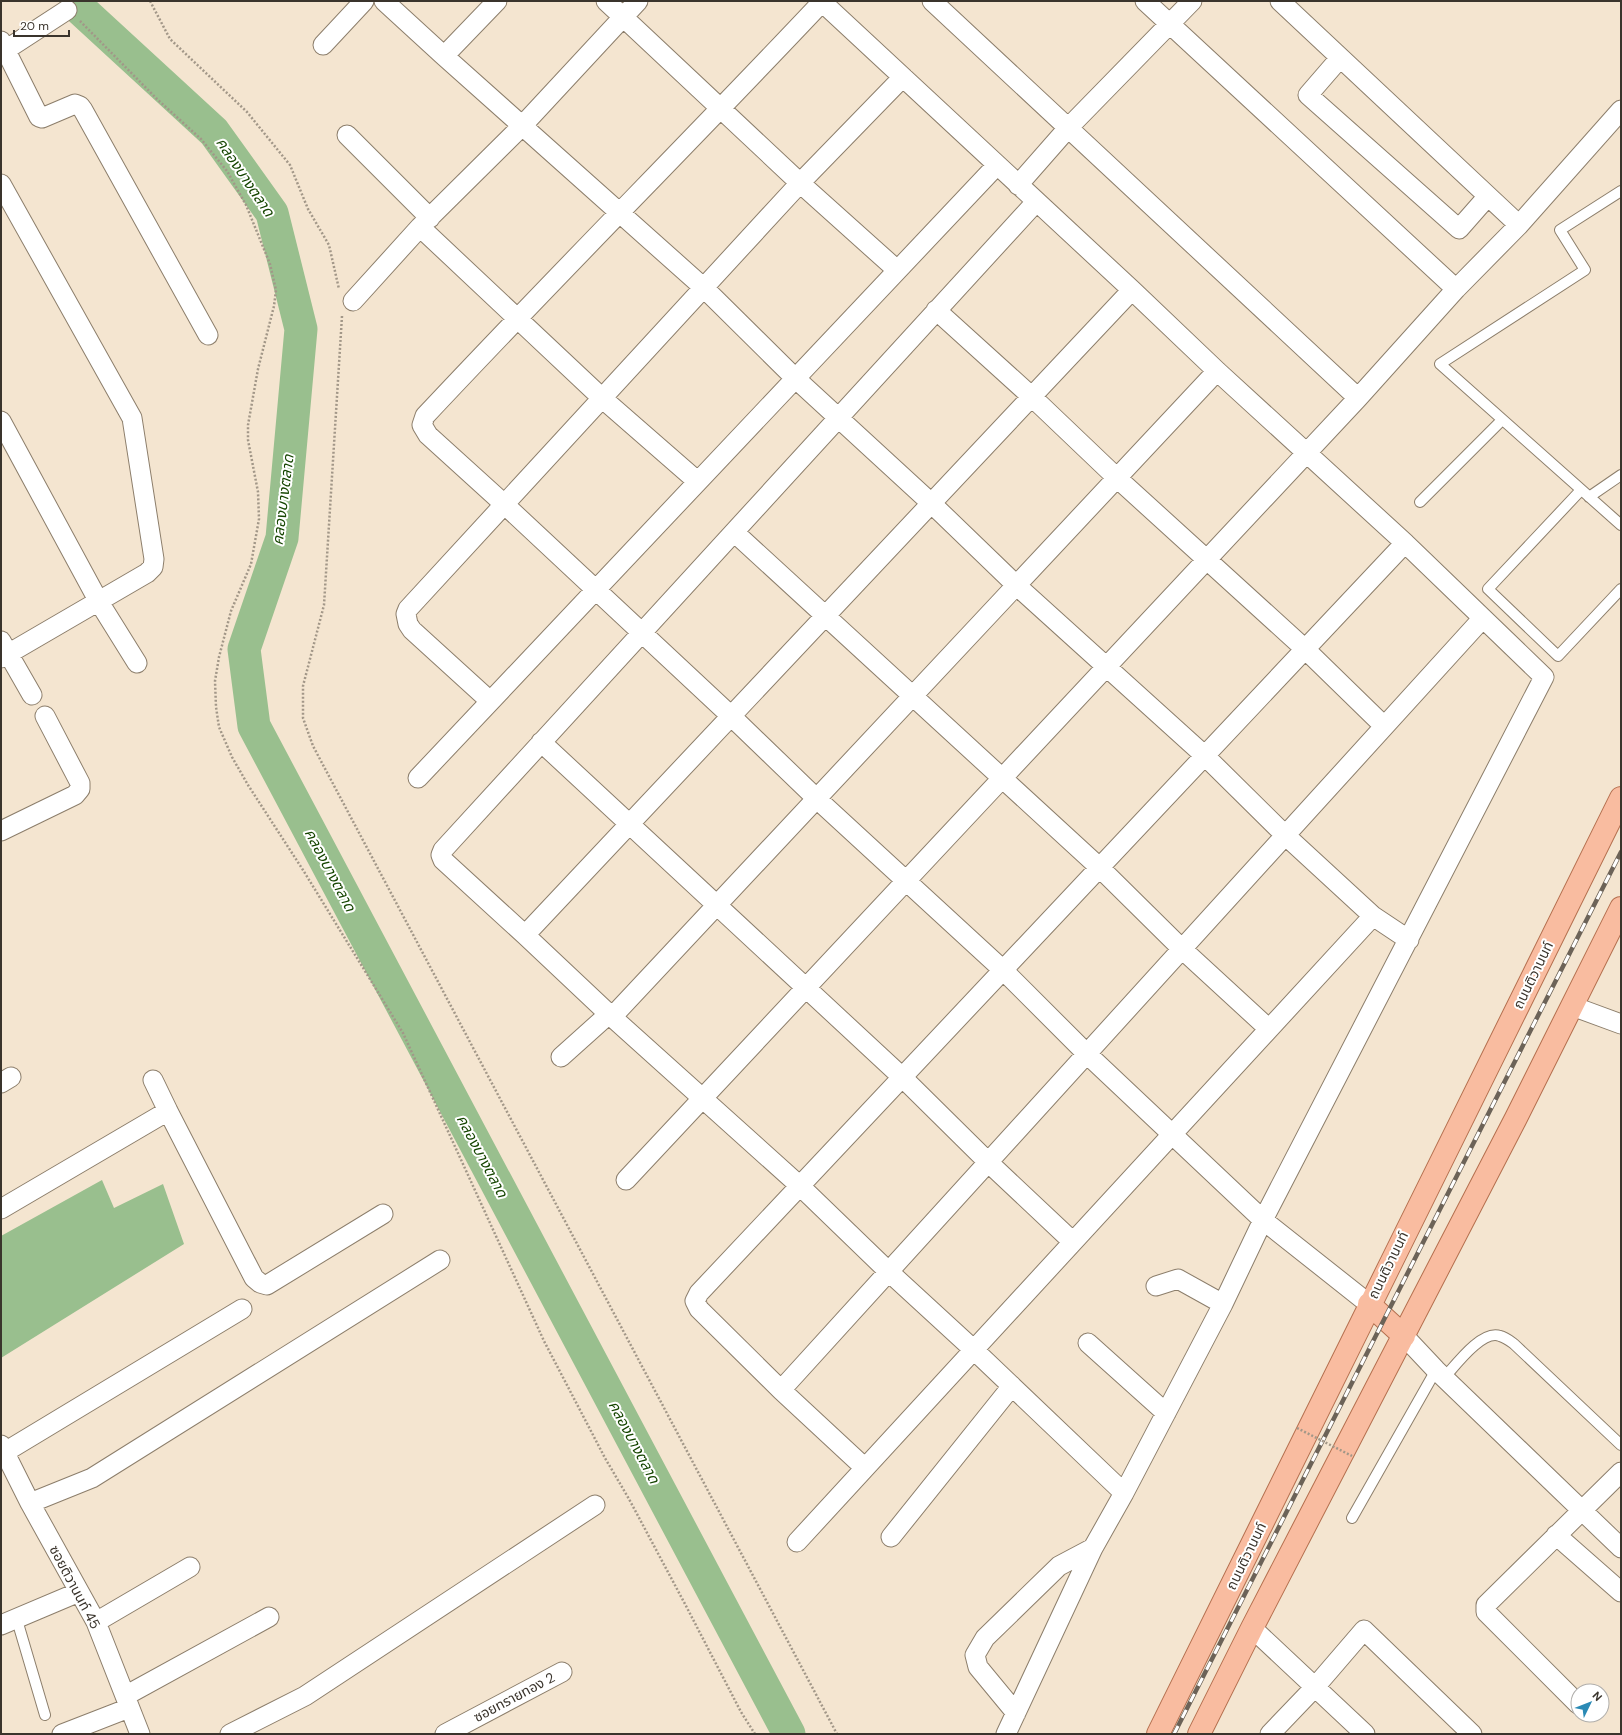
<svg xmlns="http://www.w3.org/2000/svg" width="1622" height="1735" font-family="'DM Sans','Noto Sans Thai',sans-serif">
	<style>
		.water { fill: #99bf8e }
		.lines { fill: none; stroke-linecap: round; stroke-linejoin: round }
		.river { stroke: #99bf8e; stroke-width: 33 }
		.lane-casing { stroke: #8c7e6b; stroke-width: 12 }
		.street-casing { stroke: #8c7e6b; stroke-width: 21 }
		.primary-casing { stroke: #b46f4e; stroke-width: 24 }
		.path { stroke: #a29788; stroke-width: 2.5; stroke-dasharray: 2 2; stroke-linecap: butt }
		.lane { stroke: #fff; stroke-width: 10 }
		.street { stroke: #fff; stroke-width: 19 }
		.primary { stroke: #f9bca0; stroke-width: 22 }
		.rail-casing { stroke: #6c6358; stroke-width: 4.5 }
		.rail { stroke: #fff; stroke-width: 3; stroke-dasharray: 9; stroke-linecap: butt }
		.path-bridge { stroke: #a29788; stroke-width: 2.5; stroke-dasharray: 2 2; stroke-linecap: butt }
		.labels { text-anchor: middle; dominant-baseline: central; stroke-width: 4; stroke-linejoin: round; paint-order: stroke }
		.street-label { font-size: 14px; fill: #3a342c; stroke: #fff }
		.water-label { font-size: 15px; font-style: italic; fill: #154500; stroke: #fff }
	</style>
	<rect width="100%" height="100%" fill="#f4e5d0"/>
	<!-- water -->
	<path class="water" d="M102 1180 114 1208 163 1184 184 1244 1 1358V1236Z"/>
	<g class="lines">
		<!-- river -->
		<path class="river" d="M76 1V5L214 132 272 213 301 329 282 538 244 649 254 726 789 1734"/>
		<defs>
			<path id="lane" d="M1621 191 1560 230 1585 270 1440 364 1621 525
				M1581 490 1488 589 1558 656 1621 589
				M1589 497 1621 475
				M1420 502 1502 420
				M1444 1378C1455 1366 1482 1329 1500 1336 1505 1337 1510 1341 1514 1344L1621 1445
				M1352 1518 1436 1370
				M17 1620 45 1715"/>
			<path id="street" d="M384 1 444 56 704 288 795 378 931 503 1016 585 1204 755 1285 835 1373 916 1409 940
				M606 1 800 183 897 270
				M821 1 1132 290 1217 371 1405 543 1544 677 1263 1220 1223 1304 1124 1493 1093 1548 1006 1734
				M932 1 1358 398
				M1145 1 1456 289
				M1280 1 1519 225
				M822 2C691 141 556 276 425 416L422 425 428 435 504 504 731 716 817 799 1003 970 1087 1054 1263 1220 1369 1304
				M1 41 39 117 42 118 75 104 80 106 83 110 208 335
				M323 45 364 1
				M1 53 67 10
				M444 56 497 1
				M1340 58 1308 95 1459 229 1488 196
				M347 135 430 218
				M1 184 132 418 154 559 153 567 147 573 1 658
				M1018 185 1068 128 1192 1
				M1036 202 443 850 441 855 443 860 525 935 612 1017 800 1186 888 1271 974 1350 1124 1493
				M420 227 603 399 697 481
				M353 301 420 227 522 126 638 1
				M936 310 1031 396 1117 478 1305 649 1384 726
				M1 421 99 602 137 663
				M734 532 1002 778 1099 867 1182 949 1269 1029
				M1 641 32 695
				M490 701 412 630 408 624 406 614 408 609 800 183 903 77
				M541 742 902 1077 988 1162 1073 1242
				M418 778 997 165
				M1 831 75 795 80 789V783L45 716
				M525 935 1132 290
				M1572 1006 1621 1024
				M612 1017 1217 371
				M561 1057 609 1014
				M153 1080 168 1111 254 1278 260 1283 267 1285 383 1214
				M1 1083 11 1077
				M626 1180 1358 398 1456 289 1519 225 1621 110
				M1 1209 168 1111
				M1156 1286 1178 1279 1223 1304
				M1404 1336 1436 1370 1621 1548
				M1088 1343 1166 1413
				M781 1390 1482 619
				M1 1445 30 1503 96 1622 140 1734
				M5 1452 242 1309
				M865 1468 781 1390 699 1309 695 1301 699 1293 1405 543
				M30 1503 92 1478 440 1260
				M1556 1535 1621 1592
				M891 1537 1012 1386
				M797 1542 1373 916
				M96 1622 190 1567
				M1 1625 79 1592
				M1252 1628 1365 1734
				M125 1696 269 1617
				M1578 1704 1486 1612V1605L1621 1472
				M1016 1713 978 1667 975 1655 985 1638 1059 1566 1093 1548
				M62 1734 129 1708
				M230 1734 305 1696 595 1505
				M445 1734 562 1672
				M1270 1734 1315 1687 1364 1630 1472 1734"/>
			<path id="primary" d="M1369 1304 1404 1336
				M1158 1734C1313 1422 1466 1110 1621 798
				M1199 1734 1252 1628 1516 1118 1621 908"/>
		</defs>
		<!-- lane casing -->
		<use href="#lane" class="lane-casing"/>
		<!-- street casing -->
		<use href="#street" class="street-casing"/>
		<!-- primary casing -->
		<use href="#primary" class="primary-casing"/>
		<!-- path -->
		<path class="path" d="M150 1 170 39 247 112 290 165 308 209 329 245 339 289
			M80 21 157 99 201 139 227 171 246 205 270 264 276 290 274 306 258 369 248 425V440L258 492 259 519 251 564 231 611 219 657 215 681 216 707 219 727 232 757 248 785 303 870 403 1033 544 1341 605 1458 629 1499 685 1604 741 1712 755 1734
			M342 316 324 605 303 686V718L313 746 837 1734"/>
		<!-- lane -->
		<use href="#lane" class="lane"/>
		<!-- street -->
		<use href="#street" class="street"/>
		<!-- primary -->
		<use href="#primary" class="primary"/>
		<defs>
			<path id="rail" d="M1174 1734 1621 852"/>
		</defs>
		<!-- rail casing -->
		<use href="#rail" class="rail-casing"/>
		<!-- rail -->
		<use href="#rail" class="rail"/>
		<!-- path-bridge -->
		<path class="path-bridge" d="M1297 1428 1352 1456"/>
	</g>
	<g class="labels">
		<!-- street labels -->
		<g class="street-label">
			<text transform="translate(1533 975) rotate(-64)">ถนนติวานนท์</text>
			<text transform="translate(1388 1265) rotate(-64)">ถนนติวานนท์</text>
			<text transform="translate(1246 1556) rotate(-64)">ถนนติวานนท์</text>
			<text transform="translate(75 1587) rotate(62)">ซอยติวานนท์ 45</text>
			<text transform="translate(514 1697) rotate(-28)">ซอยทรายทอง 2</text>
		</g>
		<!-- water labels -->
		<g class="water-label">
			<text transform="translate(245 177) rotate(56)">คลองบางตลาด</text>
			<text transform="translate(283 500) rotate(-83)">คลองบางตลาด</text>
			<text transform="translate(330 870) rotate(62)">คลองบางตลาด</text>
			<text transform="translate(482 1156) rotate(62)">คลองบางตลาด</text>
			<text transform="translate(634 1442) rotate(62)">คลองบางตลาด</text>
		</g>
	</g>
	<!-- border -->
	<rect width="1622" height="1735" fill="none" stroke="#3a342c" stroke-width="4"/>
	<!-- north arrow -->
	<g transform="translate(1590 1703) rotate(47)"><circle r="19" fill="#ffffff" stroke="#b0aeab"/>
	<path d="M0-3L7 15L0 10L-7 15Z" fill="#2a8ab5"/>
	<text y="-6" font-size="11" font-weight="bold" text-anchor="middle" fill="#3a342c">N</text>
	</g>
	<!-- scale -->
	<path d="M14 30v6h55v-6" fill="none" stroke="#3a342c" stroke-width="2"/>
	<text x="20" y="30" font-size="12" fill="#3a342c" stroke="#ffffff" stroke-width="3" paint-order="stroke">20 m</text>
</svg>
